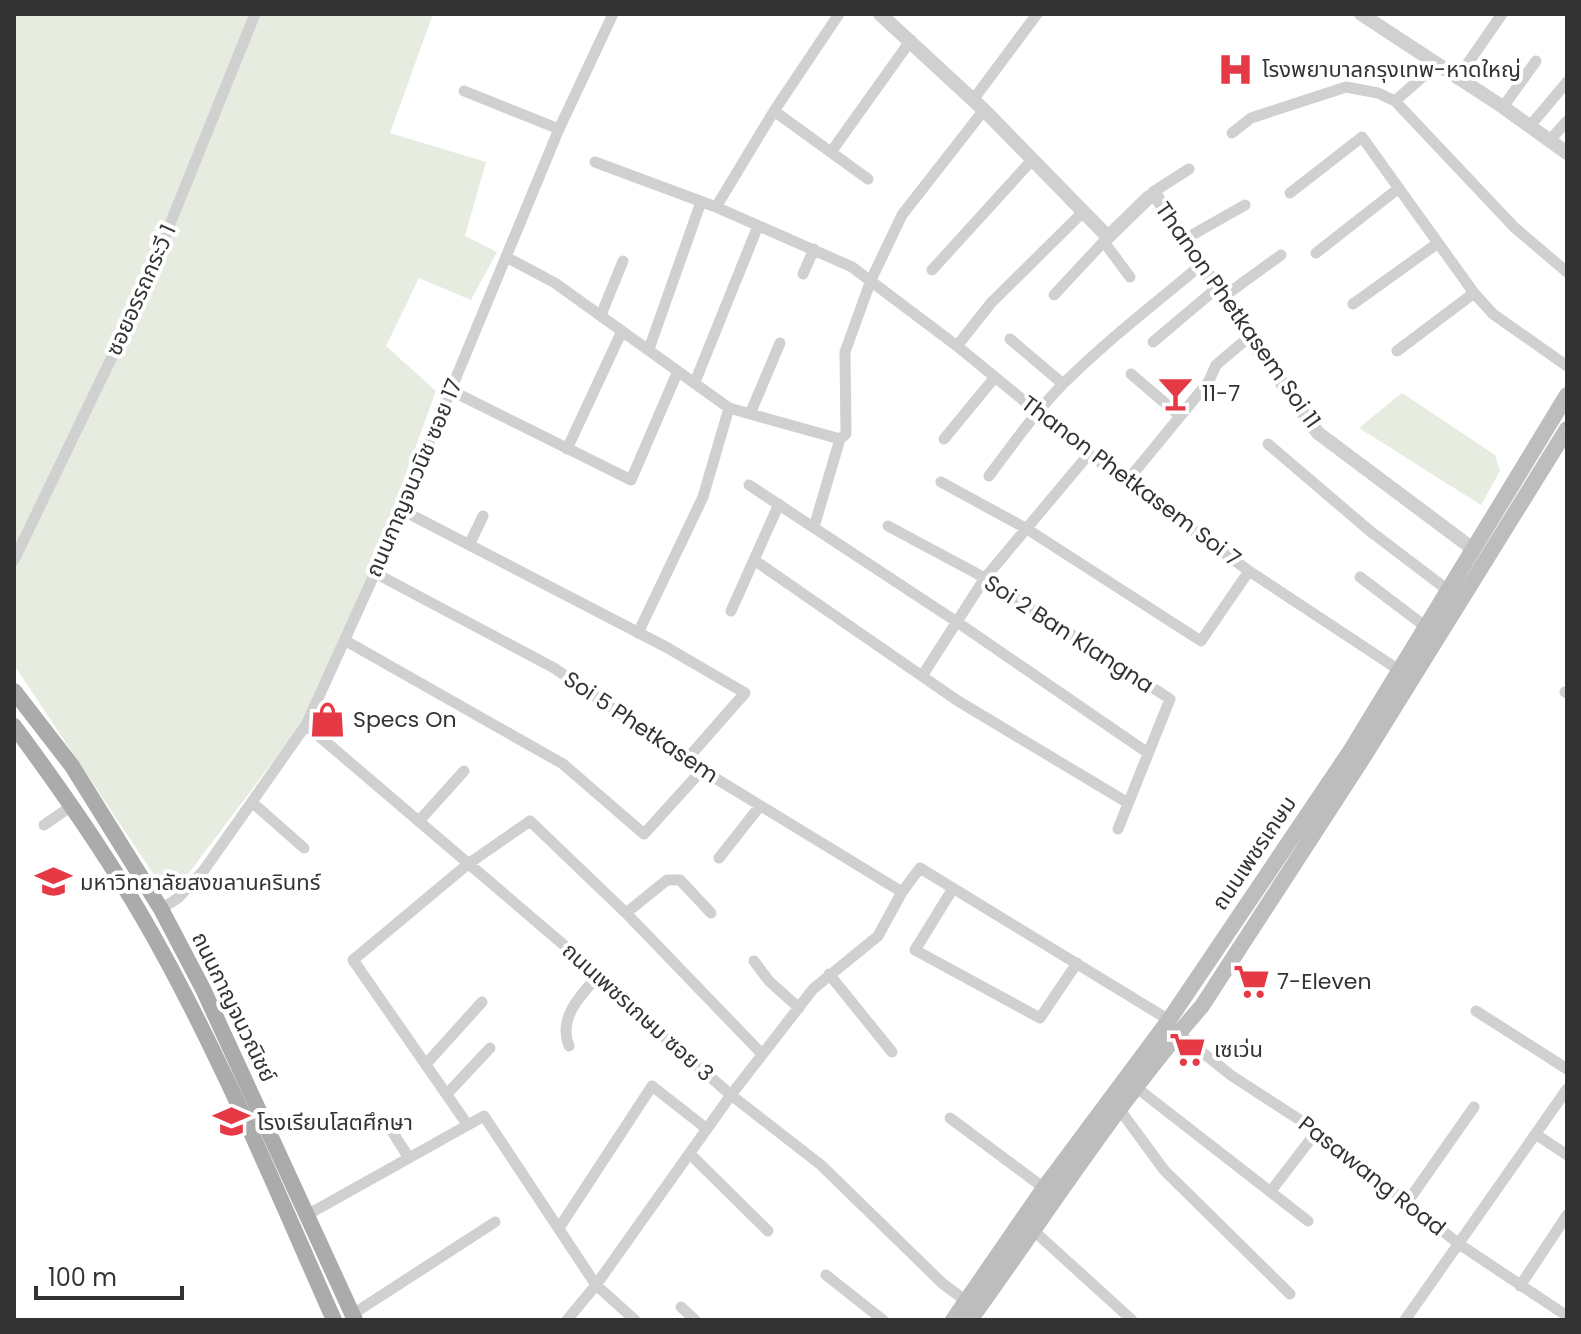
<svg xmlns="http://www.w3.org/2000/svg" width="1581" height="1334" font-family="Poppins,'Noto Sans Thai',sans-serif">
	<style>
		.green { fill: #e6ecdf }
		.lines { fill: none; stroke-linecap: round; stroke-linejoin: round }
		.minor { stroke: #d0d0d0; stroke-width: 11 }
		.tertiary { stroke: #d0d0d0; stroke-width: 14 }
		.secondary { stroke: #bdbdbd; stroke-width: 16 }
		.primary { stroke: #ababab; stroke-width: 16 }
		.labels { text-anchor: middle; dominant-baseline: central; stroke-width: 8; stroke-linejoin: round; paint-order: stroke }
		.poi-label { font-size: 22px; fill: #333; stroke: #fff; text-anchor: start }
		.street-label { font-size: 22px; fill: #333; stroke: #fff }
	</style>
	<rect width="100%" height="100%" fill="#fff"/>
	<!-- green -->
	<path class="green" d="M14 14H433L390 133 486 162 465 236 497 252 471 300 419 278 386 346 436 391 354 615 308 715 176 890 162 887 14 665Z
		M1402 393 1495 455 1500 471 1481 505 1359 428Z"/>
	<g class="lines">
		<!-- minor -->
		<path class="minor" d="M1436 65 1395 101 1515 228 1567 272
			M1457 79 1502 14
			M464 91 559 129
			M973 100 1037 14
			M1503 107 1536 61
			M774 111 868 179
			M1529 127 1567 82
			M1232 133 1251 118 1346 87 1378 93 1395 101
			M1549 141 1567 121
			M831 152 911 40
			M595 162 716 207 852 267 957 346 1089 454 1249 571 1399 670
			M1153 192 1189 169
			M1290 193 1362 137 1474 293 1493 314 1567 366
			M716 207 774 111 839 14
			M1185 239 1245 205
			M1104 242 1130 277
			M1316 253 1399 188
			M506 257 555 283 729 408 840 439
			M932 270 1033 159
			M803 274 814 249
			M1054 295 1108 237
			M1223 297 1281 255
			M1353 304 1438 243
			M601 315 623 261
			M1010 339 1063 384
			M1153 342 1217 288
			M957 346 991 303 1083 212
			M649 349 701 202
			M1397 351 1474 293
			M1131 374 1179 415
			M695 382 758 226
			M450 390 631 480 678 371
			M750 414 780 343
			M944 439 995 377
			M1268 444 1370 531 1449 591
			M567 449 622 331
			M989 476C1012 445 1035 413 1062 385 1106 341 1155 304 1202 264
			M1127 481 1209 381 1216 365 1249 337
			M941 482 1027 529 1201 641 1249 571
			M749 485 957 622 1148 753
			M400 509 666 647 745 693 687 759
			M888 526 985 578 1170 699 1118 829
			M814 527 840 439 846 434 845 352 871 280 902 215 984 110
			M469 545 483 516
			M14 560 138 303 255 14
			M754 560 958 701 1128 803
			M375 573 554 668 702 770 902 892
			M1360 577 1426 627
			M731 611 779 504
			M638 633 703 497 729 408
			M346 641 563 764 644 834 702 770
			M922 676 985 578 1089 454
			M1565 692 1567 693
			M306 725 565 946 596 978 731 1095 821 1165 942 1283 966 1301
			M253 803 304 848
			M419 821 464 771
			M44 825 73 805
			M719 858 760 806
			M952 890 915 950 1040 1018 1077 963
			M161 909 178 898 204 870 306 725 375 573 559 129 613 14
			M626 913 667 880H680L711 913
			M754 961 769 981 799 1008
			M829 974 892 1052
			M1476 1011 1567 1069
			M1178 1033 1232 1076 1317 1131 1459 1244 1567 1316
			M569 1046C558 1019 579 997 596 978
			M426 1064 482 1002
			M1137 1088 1308 1221
			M447 1094 490 1048
			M1120 1110 1164 1170 1290 1294
			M950 1118 1044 1188
			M467 1124 353 960 468 864 530 821 626 913 762 1054
			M390 1128 409 1158
			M1537 1135 1567 1155
			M690 1154 768 1231
			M1271 1191 1317 1131
			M1406 1204 1474 1107
			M307 1215 484 1116 596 1285 635 1320
			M559 1228 652 1086 707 1129
			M1034 1231 1132 1320
			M826 1275 883 1320
			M1520 1286 1567 1215
			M681 1307 695 1320
			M353 1314 495 1222
			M567 1320 596 1285 731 1095 813 989 878 936 902 892 920 868 1169 1020
			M1405 1320 1567 1089"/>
		<!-- tertiary -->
		<path class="tertiary" d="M880 14 984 110 1108 237 1149 197 1156 196 1249 337 1318 433 1473 549
			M1361 14 1503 107 1567 153"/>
		<!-- secondary -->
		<path class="secondary" d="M953 1320 1044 1188 1169 1020 1351 750 1567 395
			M970 1320C1046 1215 1116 1104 1202 1006L1363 758 1567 429"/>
		<!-- primary -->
		<path class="primary" d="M14 691 72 766 161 909 203 989 355 1320
			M14 726C60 788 104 851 143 918 217 1046 274 1185 334 1320"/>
	</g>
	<!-- icons -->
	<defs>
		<symbol id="hospital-bare" viewBox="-9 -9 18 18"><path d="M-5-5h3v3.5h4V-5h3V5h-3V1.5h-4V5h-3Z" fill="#e63946" stroke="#fff" stroke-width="2.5" paint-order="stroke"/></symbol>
		<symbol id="bar-bare" viewBox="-9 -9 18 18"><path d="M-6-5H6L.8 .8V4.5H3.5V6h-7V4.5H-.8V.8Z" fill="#e63946" stroke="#fff" stroke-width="2.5" paint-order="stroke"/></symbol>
		<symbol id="shop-bare" viewBox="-9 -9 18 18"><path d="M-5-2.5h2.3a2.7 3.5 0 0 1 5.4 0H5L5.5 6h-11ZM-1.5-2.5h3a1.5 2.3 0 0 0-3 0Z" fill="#e63946" stroke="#fff" stroke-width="2.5" paint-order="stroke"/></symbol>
		<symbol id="university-bare" viewBox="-9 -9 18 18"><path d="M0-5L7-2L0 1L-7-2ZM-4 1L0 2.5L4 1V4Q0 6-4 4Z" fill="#e63946" stroke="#fff" stroke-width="2.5" paint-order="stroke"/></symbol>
		<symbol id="supermarket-bare" viewBox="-9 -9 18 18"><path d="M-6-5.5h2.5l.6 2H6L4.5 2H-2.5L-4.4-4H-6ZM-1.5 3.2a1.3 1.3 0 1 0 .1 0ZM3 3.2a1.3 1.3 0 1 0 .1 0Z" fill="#e63946" stroke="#fff" stroke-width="2.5" paint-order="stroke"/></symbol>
		<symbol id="school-bare" viewBox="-9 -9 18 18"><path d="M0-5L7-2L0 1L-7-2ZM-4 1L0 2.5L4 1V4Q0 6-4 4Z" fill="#e63946" stroke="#fff" stroke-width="2.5" paint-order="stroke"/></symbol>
	</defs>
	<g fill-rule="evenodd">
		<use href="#hospital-bare" x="1210" y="44" width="51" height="51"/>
		<use href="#bar-bare" x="1150" y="368" width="51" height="51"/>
		<use href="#shop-bare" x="302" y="694" width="51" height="51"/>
		<use href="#university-bare" x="28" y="856" width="51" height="51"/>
		<use href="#supermarket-bare" x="1226" y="956" width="51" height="51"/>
		<use href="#supermarket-bare" x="1162" y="1024" width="51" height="51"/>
		<use href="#school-bare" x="206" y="1096" width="51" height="51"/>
	</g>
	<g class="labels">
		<!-- poi labels -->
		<g class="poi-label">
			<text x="1262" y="69">โรงพยาบาลกรุงเทพ-หาดใหญ่</text>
			<text x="1202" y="393">11-7</text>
			<text x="353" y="719">Specs On</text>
			<text x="80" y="882">มหาวิทยาลัยสงขลานครินทร์</text>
			<text x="1277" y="981">7-Eleven</text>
			<text x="1214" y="1049">เซเว่น</text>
			<text x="257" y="1122">โรงเรียนโสตศึกษา</text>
		</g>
		<!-- street labels -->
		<g class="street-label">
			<text transform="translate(141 290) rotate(-66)">ซอยอรรถกระวี 1</text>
			<text transform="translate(1238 315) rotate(55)">Thanon Phetkasem Soi 11</text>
			<text transform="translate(414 478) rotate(-67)">ถนนกาญจนวนิช ซอย 17</text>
			<text transform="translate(1131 481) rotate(37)">Thanon Phetkasem Soi 7</text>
			<text transform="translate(1069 634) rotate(33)">Soi 2 Ban Klangna</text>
			<text transform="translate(641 727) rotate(34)">Soi 5 Phetkasem</text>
			<text transform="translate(1254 853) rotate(-56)">ถนนเพชรเกษม</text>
			<text transform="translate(234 1007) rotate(64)">ถนนกาญจนวณิชย์</text>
			<text transform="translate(638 1012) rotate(42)">ถนนเพชรเกษม ซอย 3</text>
			<text transform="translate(1372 1176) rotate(38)">Pasawang Road</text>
		</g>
	</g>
	<!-- border -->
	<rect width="1581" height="1334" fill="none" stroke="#333333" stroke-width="32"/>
	<!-- scale -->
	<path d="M36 1286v12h146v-12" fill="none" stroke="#333333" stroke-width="4"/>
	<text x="48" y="1286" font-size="24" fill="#333333" stroke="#ffffff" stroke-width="6" paint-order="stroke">100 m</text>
</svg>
